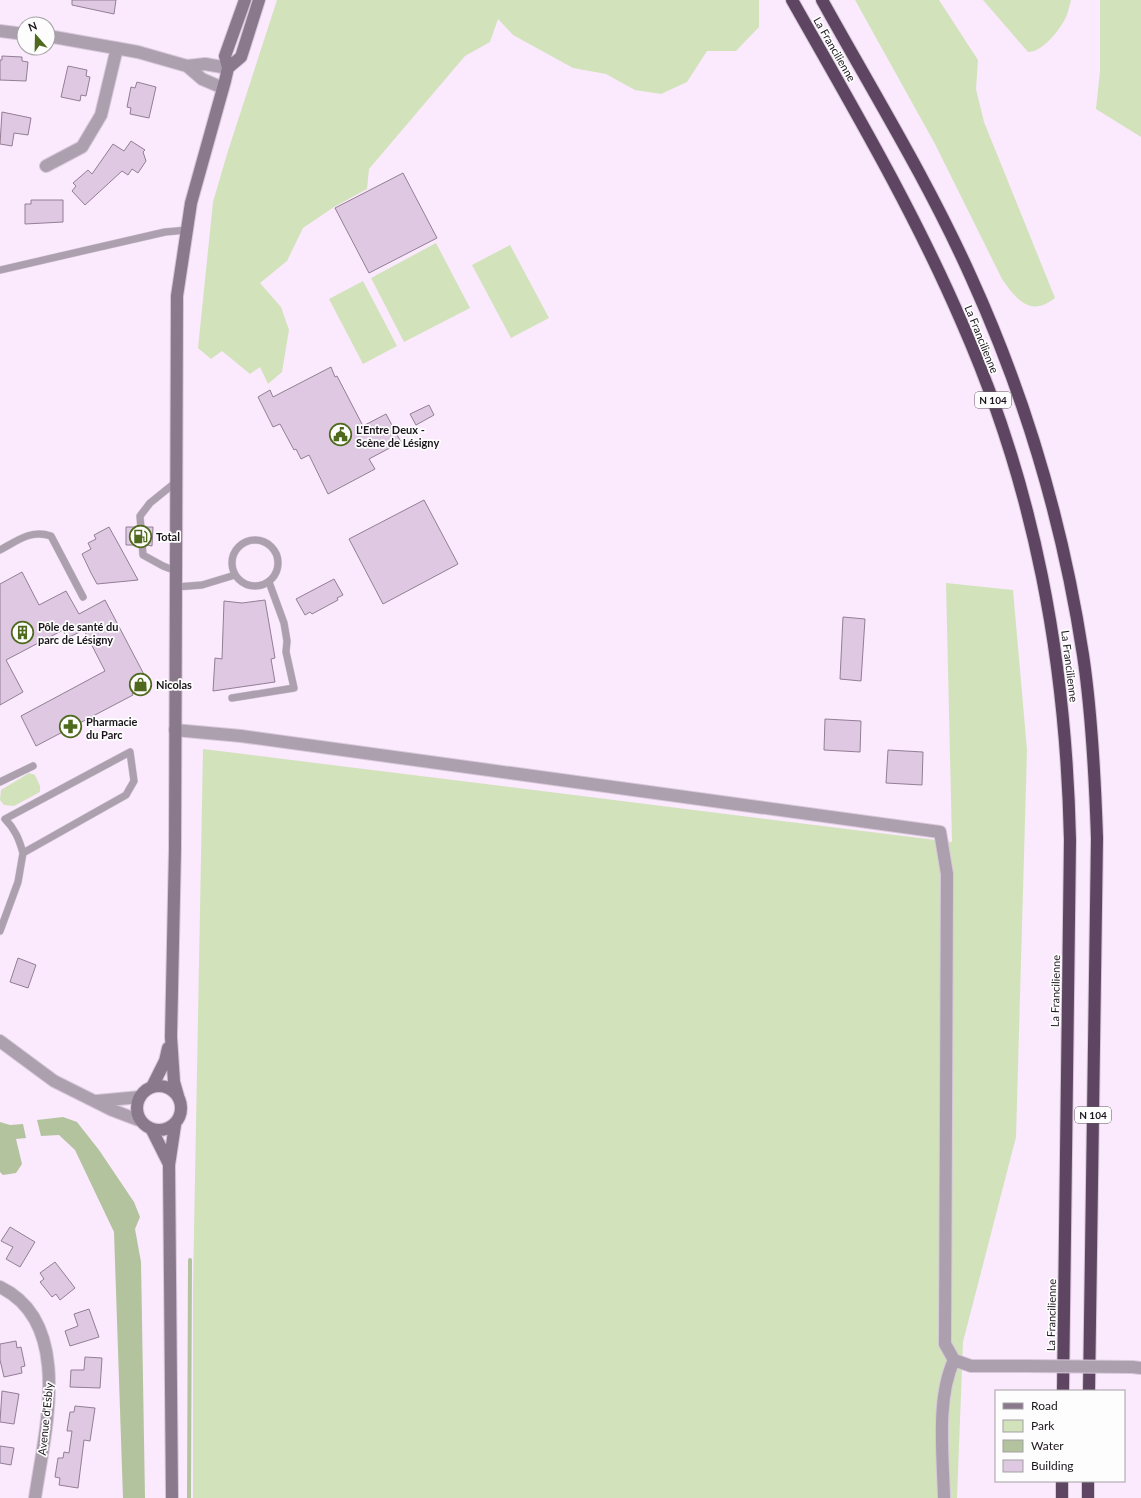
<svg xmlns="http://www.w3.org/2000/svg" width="1141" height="1498" font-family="Lato,sans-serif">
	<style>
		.green { fill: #d2e3bc }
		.water { fill: #b2c39d }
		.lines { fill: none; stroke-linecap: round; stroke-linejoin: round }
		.stream { stroke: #b2c39d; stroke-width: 4 }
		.building { fill: #dec8e2; stroke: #927e95 }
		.lane-casing { stroke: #d7c7d9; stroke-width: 8 }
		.street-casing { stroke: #d7c7d9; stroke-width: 14 }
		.secondary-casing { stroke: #d7c7d9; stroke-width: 14 }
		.highway-casing { stroke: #d7c7d9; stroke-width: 14 }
		.lane { stroke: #ac9fae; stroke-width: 7 }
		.street { stroke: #ac9fae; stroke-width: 12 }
		.secondary { stroke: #8a798d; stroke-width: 12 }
		.highway { stroke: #5e4662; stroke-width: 12 }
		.street-bridge-casing { stroke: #d7c7d9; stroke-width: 14; stroke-linecap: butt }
		.street-bridge { stroke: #ac9fae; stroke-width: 12 }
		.labels { text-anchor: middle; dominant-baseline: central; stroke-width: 3.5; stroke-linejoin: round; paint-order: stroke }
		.shield { fill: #fdfdfd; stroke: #605b60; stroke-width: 1 }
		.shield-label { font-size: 10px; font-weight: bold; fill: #1c151d }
		.street-label { font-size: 11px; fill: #1c151d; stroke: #fdfdfd }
		.poi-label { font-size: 11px; font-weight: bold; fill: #1c151d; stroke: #fdfdfd; text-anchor: start }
	</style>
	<rect width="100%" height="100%" fill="#fbe9fd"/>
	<!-- green -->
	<path class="green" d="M277 0H759V27L736 51H707L687 82 661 94 635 90 606 74 573 68 513 35 498 19 490 42 465 56 369 169 367 189 334 207 303 228 287 261 260 283 281 307 289 330 282 372 268 384 260 367 250 374 222 351 211 359 198 348 213 202 227 154Z
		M855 0H939L978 60 976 89 984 122 1055 298C1030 318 1016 299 1002 279L935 144Z
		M983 0H1071C1069 6 1068 15 1064 21 1057 33 1042 52 1028 52Z
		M1100 0H1141V137L1096 109 1100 71Z
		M436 243 470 308 404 342 371 278Z
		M510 245 549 318 511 338 472 265Z
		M363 281 397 346 363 364 329 299Z
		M946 583 1013 590 1027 750 1016 1137 963 1342 957 1498H193V1286L203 749 952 842Z
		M29 773 35 775 40 786V792L14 806 4 805 0 800 1 790Z"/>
	<!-- water -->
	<path class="water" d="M63 1117 77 1122 99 1150 134 1202 140 1217 135 1229 141 1262 145 1498H123L114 1232 75 1150 59 1135 41 1136 37 1120Z
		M0 1122 10 1125 23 1124 26 1138 16 1139 22 1164 16 1173 3 1175 0 1172Z"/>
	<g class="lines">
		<!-- stream -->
		<path class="stream" d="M189 1498 190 1260"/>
	</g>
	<!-- building -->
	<path class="building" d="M72 0H116L114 14 72 5Z
		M2 56 22 57V61L28 62 26 81 0 80V60H2Z
		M68 66 87 70 86 76 90 77 86 96 81 95 80 101 61 97Z
		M137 82 156 87 149 118 130 114 131 108 127 107 131 87 135 88Z
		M2 112 31 118 28 135 14 133 12 146 0 144Z
		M131 141 145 150 143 152 146 161 138 173 132 169 128 175 122 171 85 205 72 191 76 186 73 183 88 170 92 174 113 144 124 151Z
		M403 173 437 238 369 273 335 208Z
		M31 200H63V222L25 224V204H31Z
		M331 367 335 377 337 376 363 426 386 414 401 442 369 459 375 469 328 494 309 455 301 459 296 449 294 450 280 424 273 427 258 397 270 390 273 397Z
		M429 405 434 415 416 425 410 414Z
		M424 500 458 564 383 604 349 539Z
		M109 527 119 545 138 580 97 584 91 573 82 554 91 549 88 543 96 539 94 535Z
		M126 527H136L137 545H126Z
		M146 527H153L152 546 147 545Z
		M22 572 39 605 66 591 79 614 105 600 149 684 132 693 133 695 36 746 21 716 105 671 84 630 67 638 63 630 6 660 23 692 0 705V584Z
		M334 579 343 595 337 598 338 600 312 614 310 612 305 615 296 599Z
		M265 600 275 658 271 659 275 682 213 691 215 658 222 659 224 601 242 603Z
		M843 617 865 619 861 681 840 679Z
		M825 719 861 721 860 752 824 750Z
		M888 750 923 752 922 785 886 783Z
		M18 958 36 965 28 988 10 982Z
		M10 1227 35 1242 20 1267 6 1259 13 1247 1 1241Z
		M55 1262 75 1288 60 1300 56 1294 52 1297 40 1282 44 1279 40 1273Z
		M89 1309 99 1337 70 1346 65 1331 78 1326 74 1314Z
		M16 1341 17 1348 21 1347 25 1366 21 1367 22 1373 4 1377 0 1360V1344Z
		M85 1357 102 1358 100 1388 70 1387 71 1370H84Z
		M2 1391 19 1394 14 1424 0 1422Z
		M75 1406 95 1408 90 1441 84 1440 78 1488 59 1485 60 1478 55 1477 58 1458H63L64 1452 69 1453 72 1431H67L70 1412H74Z
		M0 1446 14 1448 11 1465 0 1463Z"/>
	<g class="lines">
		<defs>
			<path id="lane" d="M0 270 165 232 187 230
				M232 563a23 23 0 1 1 46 0a23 23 0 1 1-46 0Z
				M0 550C17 541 31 529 51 536L83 597
				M176 571 163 566 143 555 140 516 150 503 176 482
				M176 587 202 585 235 575
				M232 698 294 688 286 652 287 641 284 623 269 582
				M130 752 134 781 126 795 23 853C19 839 15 829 5 819Z
				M0 782 33 766
				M0 931 18 882 23 853"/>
			<path id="street" d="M0 31 24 34
				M48 36 138 52 187 66 202 79 223 88
				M187 66 205 64 228 68
				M46 166 82 147 101 115 117 48
				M175 730 241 736 940 832 947 874 945 1344 954 1360 971 1366H1025
				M0 1041 54 1081 112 1110 141 1121
				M97 1101 140 1097
				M0 1287C75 1323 44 1434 35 1498
				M1132 1367 1141 1368
				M944 1498C943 1455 936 1399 954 1360"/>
			<path id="secondary" d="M228 68 241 57 259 0
				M137 1108a22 22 0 1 1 44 0a22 22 0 1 1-44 0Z
				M152 1087 165 1061 168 1048
				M178 1096 174 1082 171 1037 175 849 177 296 191 203 225 81 228 68 225 56 245 0
				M152 1130 169 1164
				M172 1498 169 1165 175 1125"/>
			<path id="highway" d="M792 0C852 106 914 211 962 323 1035 489 1066 659 1070 840L1063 1391
				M822 0C873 92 928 181 971 277 1026 398 1063 524 1083 655 1092 715 1095 777 1097 838L1089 1391
				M1062 1498V1481
				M1088 1498V1481"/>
		</defs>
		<!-- lane casing -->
		<use href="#lane" class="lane-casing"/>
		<!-- street casing -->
		<use href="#street" class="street-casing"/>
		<!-- secondary casing -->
		<use href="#secondary" class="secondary-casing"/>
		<!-- highway casing -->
		<use href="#highway" class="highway-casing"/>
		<!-- lane -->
		<use href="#lane" class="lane"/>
		<!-- street -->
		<use href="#street" class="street"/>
		<!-- secondary -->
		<use href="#secondary" class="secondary"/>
		<!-- highway -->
		<use href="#highway" class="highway"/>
		<defs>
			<path id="street-bridge" d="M1025 1366 1132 1367"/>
		</defs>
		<!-- street-bridge casing -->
		<use href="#street-bridge" class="street-bridge-casing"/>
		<!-- street-bridge -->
		<use href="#street-bridge" class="street-bridge"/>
	</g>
	<!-- icons -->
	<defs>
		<symbol id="civic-ring" viewBox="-11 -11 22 22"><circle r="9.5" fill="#fdfdfd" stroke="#4f6a1d" stroke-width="1.5"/><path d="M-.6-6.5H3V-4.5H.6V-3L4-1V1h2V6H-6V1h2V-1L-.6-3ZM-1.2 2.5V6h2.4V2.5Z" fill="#4f6a1d"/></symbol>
		<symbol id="fuel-ring" viewBox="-11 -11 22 22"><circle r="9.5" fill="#fdfdfd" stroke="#4f6a1d" stroke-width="1.5"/><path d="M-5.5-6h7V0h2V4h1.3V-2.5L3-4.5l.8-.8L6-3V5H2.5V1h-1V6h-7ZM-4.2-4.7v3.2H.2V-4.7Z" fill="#4f6a1d"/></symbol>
		<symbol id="building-ring" viewBox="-11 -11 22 22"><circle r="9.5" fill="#fdfdfd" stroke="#4f6a1d" stroke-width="1.5"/><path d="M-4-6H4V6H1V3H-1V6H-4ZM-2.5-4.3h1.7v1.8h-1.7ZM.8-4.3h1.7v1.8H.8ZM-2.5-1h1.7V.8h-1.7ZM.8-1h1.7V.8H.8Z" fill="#4f6a1d"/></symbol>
		<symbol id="shop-ring" viewBox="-11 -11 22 22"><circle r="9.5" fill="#fdfdfd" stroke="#4f6a1d" stroke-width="1.5"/><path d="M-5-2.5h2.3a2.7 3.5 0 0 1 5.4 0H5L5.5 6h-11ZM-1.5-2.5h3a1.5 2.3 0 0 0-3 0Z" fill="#4f6a1d"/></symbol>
		<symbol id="pharmacy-ring" viewBox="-11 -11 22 22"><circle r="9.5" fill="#fdfdfd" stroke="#4f6a1d" stroke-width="1.5"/><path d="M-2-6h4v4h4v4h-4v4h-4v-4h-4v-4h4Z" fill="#4f6a1d"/></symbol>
	</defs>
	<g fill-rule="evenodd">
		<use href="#civic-ring" x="328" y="422" width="25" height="25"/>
		<use href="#fuel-ring" x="128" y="524" width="25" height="25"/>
		<use href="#building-ring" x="10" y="620" width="25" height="25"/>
		<use href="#shop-ring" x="128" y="672" width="25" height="25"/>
		<use href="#pharmacy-ring" x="58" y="714" width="25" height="25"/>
	</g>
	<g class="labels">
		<!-- shield labels -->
		<g class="shield">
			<rect x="975" y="392" width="36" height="16" rx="3"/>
			<rect x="1075" y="1107" width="36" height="16" rx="3"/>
		</g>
		<g class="shield-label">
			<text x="993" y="400">N 104</text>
			<text x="1093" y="1115">N 104</text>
		</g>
		<!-- street labels -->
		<g class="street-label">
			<text transform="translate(835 49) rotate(60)">La Francilienne</text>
			<text transform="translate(982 339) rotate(68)">La Francilienne</text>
			<text transform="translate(1070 666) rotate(83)">La Francilienne</text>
			<text transform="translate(1055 991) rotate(-89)">La Francilienne</text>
			<text transform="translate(1051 1315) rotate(-89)">La Francilienne</text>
			<text transform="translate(45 1419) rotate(-84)">Avenue d'Esbly</text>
		</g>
		<!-- poi labels -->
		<g class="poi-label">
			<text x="356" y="429">L'Entre Deux -<tspan x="356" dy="13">Scène de Lésigny</tspan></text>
			<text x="156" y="536">Total</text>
			<text x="38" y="626">Pôle de santé du<tspan x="38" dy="13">parc de Lésigny</tspan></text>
			<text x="156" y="684">Nicolas</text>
			<text x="86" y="721">Pharmacie<tspan x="86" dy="13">du Parc</tspan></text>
		</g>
	</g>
	<!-- legend -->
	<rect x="995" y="1390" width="130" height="92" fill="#fdfdfd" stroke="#a3a0a3"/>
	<rect x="1003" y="1403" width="20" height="6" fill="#8a798d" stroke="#a3a0a3"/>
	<text x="1031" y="1410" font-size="12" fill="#1c151d">Road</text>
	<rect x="1003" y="1420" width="20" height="12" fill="#d2e3bc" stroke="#a3a0a3"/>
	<text x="1031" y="1430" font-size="12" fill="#1c151d">Park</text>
	<rect x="1003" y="1440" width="20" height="12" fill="#b2c39d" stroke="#a3a0a3"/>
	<text x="1031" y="1450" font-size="12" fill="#1c151d">Water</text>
	<rect x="1003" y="1460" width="20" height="12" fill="#dec8e2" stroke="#a3a0a3"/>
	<text x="1031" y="1470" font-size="12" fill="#1c151d">Building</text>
	<!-- north arrow -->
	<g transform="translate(36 36) rotate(340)"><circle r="19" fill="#fdfdfd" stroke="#a3a0a3"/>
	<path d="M0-3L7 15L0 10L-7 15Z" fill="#4f6a1d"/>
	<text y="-6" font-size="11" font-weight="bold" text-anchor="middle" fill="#1c151d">N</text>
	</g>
</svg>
